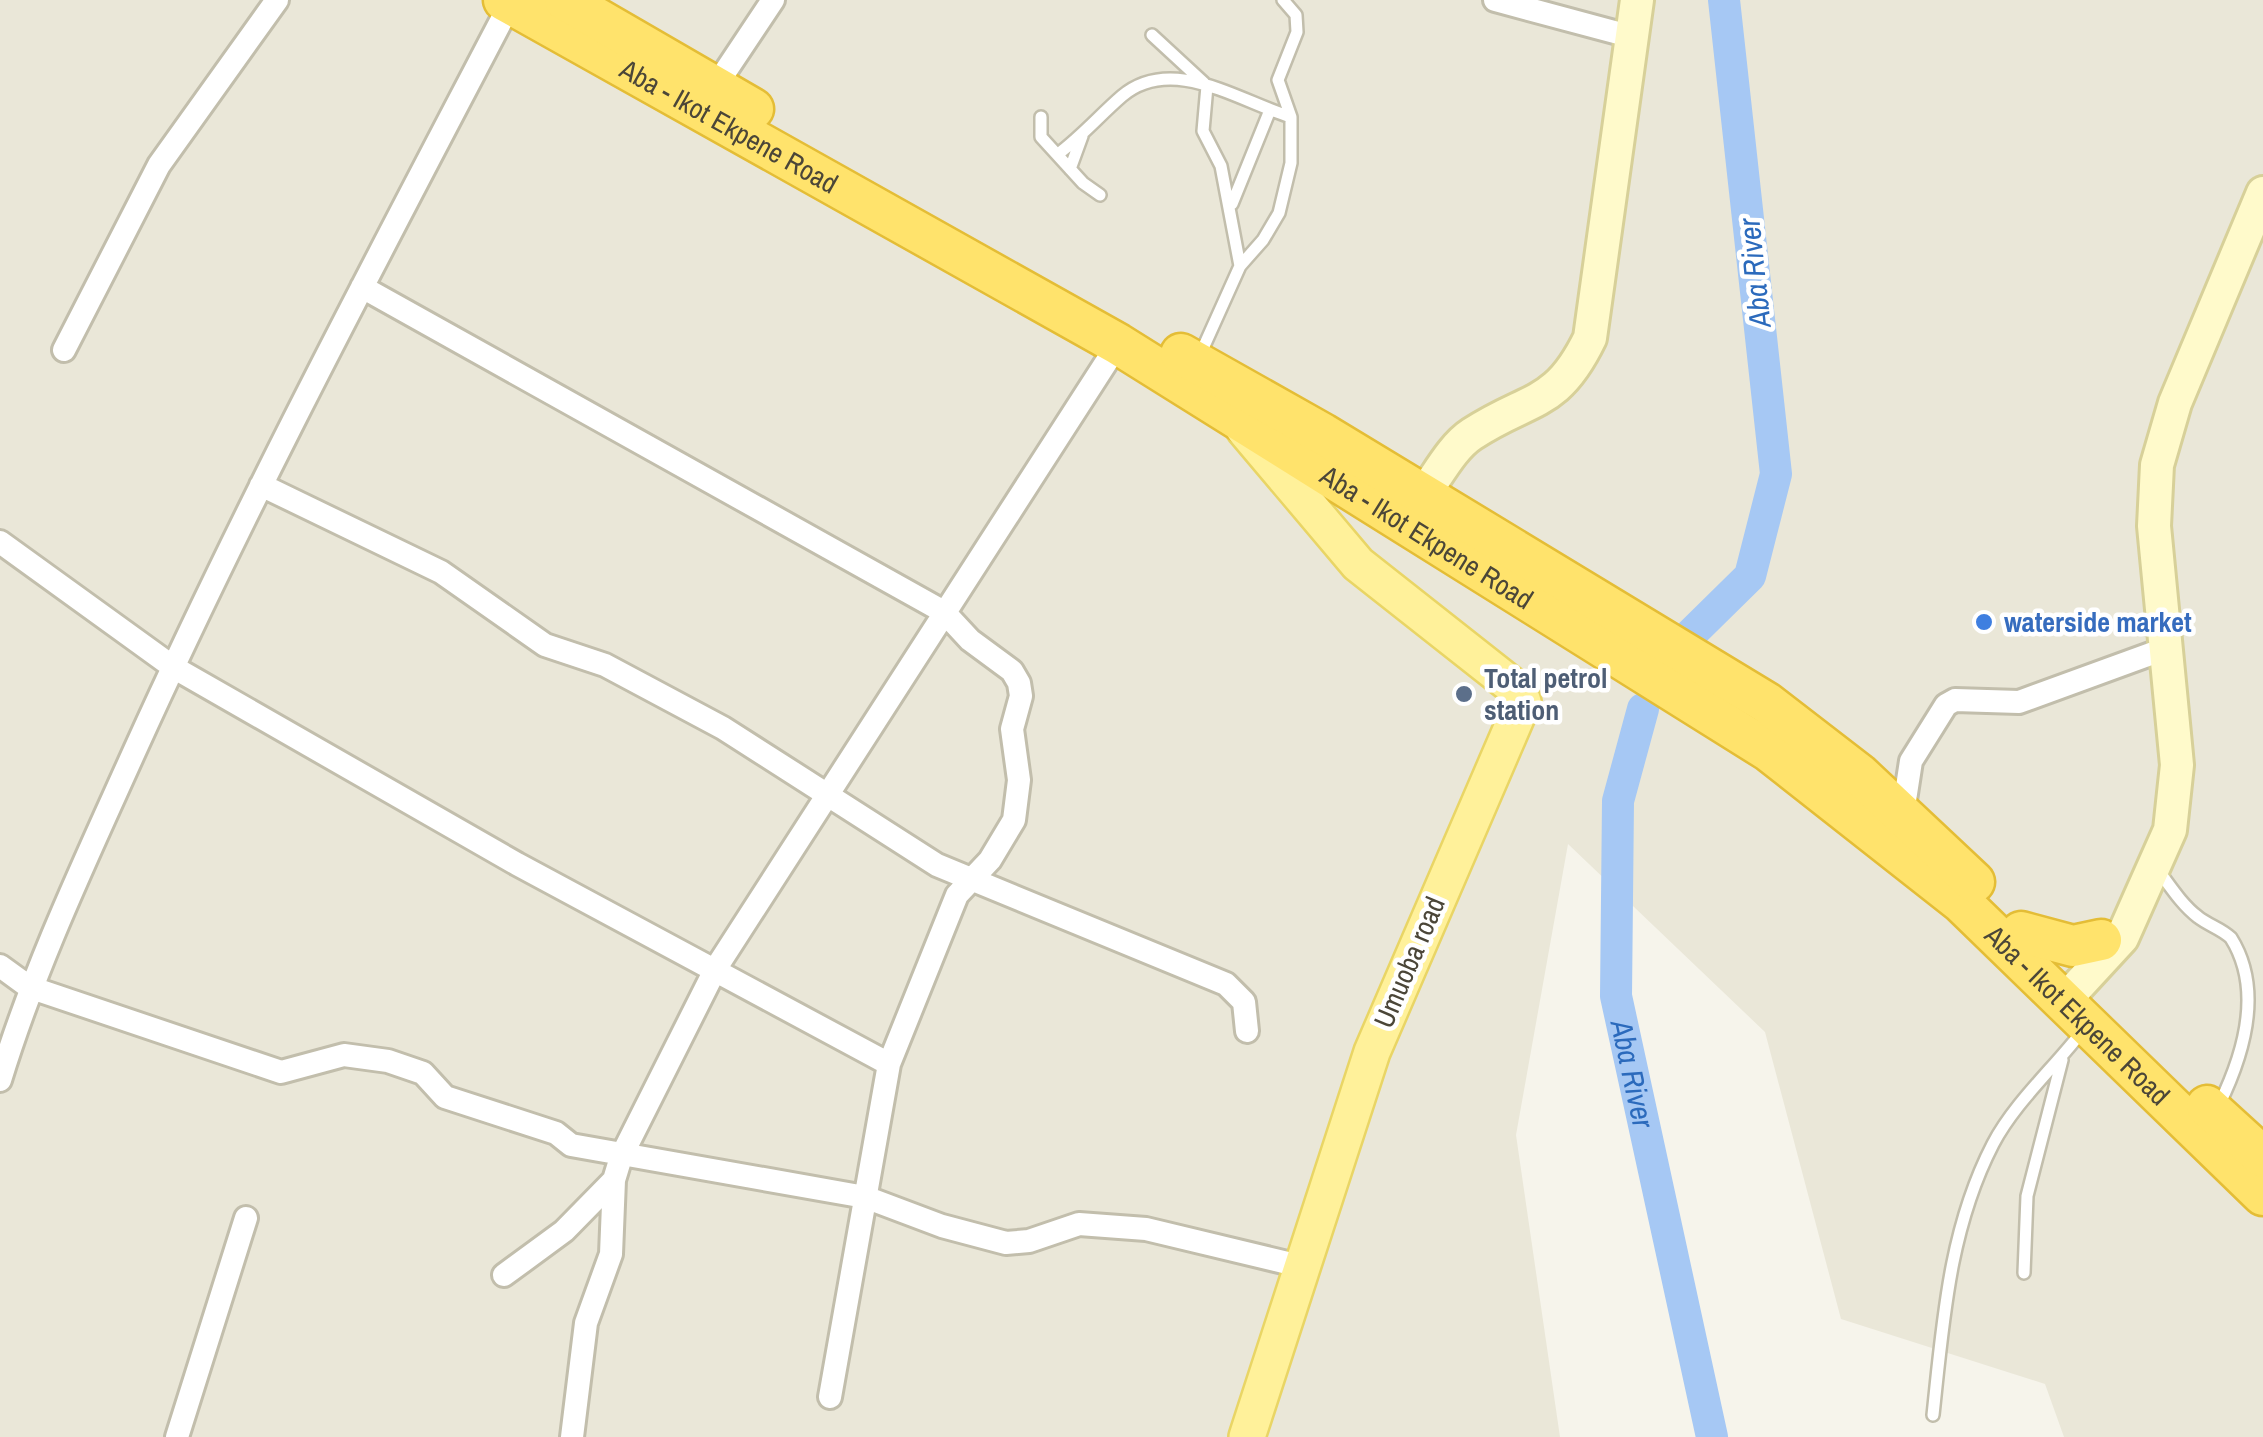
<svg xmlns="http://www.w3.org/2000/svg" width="2263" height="1437" font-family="'Archivo Narrow',sans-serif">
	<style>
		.residential { fill: #eae7d8 }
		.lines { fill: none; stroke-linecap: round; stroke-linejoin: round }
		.river { stroke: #a6c8f4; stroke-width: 32 }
		.lane-casing { stroke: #c2beac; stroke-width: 16 }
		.street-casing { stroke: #c2beac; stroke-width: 28 }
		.secondary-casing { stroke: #d7d099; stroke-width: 38 }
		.primary-casing { stroke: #e9d565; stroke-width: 40 }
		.highway-casing { stroke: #e4bd36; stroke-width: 45 }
		.lane { stroke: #fff; stroke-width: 11 }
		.street { stroke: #fff; stroke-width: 22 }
		.secondary { stroke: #fffacb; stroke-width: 32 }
		.primary { stroke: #fff19a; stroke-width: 35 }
		.highway { stroke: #ffe36c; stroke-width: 40 }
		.shop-dot { fill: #3f7fe0; stroke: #fff; stroke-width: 4 }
		.service-dot { fill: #5c6f8a; stroke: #fff; stroke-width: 4 }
		.labels { text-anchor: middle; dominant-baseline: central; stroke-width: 9; stroke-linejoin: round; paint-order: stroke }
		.street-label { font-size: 28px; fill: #4b4638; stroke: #fff }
		.shop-label { font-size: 28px; font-weight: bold; fill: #366cbe; stroke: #fff; text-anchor: start }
		.service-label { font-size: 28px; font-weight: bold; fill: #4e5e75; stroke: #fff; text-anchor: start }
		.water-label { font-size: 30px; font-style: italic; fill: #2b6abc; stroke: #fff }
	</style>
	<rect width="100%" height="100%" fill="#f6f4eb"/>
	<!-- residential -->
	<path class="residential" d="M0 0H2263V1437H2064L2045 1384 1841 1319 1765 1032 1568 844 1516 1135 1560 1437H0Z"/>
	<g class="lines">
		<!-- river -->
		<g class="river">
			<path d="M1688 637 1750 576 1776 474 1724 0"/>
			<path id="s1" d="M1643 709 1618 801 1616 996 1712 1437"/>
		</g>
		<defs>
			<path id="lane" d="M1152 35 1204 83
				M1207 86 1203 131 1221 166 1240 266
				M1041 117V137L1083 183 1100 195
				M1058 154C1082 136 1100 115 1122 96 1172 54 1239 101 1291 117
				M1070 169 1082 136
				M1232 204 1270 110
				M1200 355 1240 266 1263 240 1279 213 1291 163V117L1278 80 1297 32 1296 15 1283 0
				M2158 870C2170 886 2182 905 2198 917 2208 925 2222 929 2231 938 2263 989 2244 1054 2219 1105
				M2024 1273 2027 1196 2062 1060
				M1933 1415C1943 1322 1949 1229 1993 1144 2015 1102 2055 1067 2084 1029"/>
			<path id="street" d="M1495 0 1633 37
				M715 87 773 0
				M362 287 944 612 970 640 1012 671 1019 683 1021 696 1012 729 1019 780 1014 820 990 860 957 895 889 1064 830 1397
				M64 350 159 165 277 0
				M261 485 441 572 545 645 605 665 723 728 937 865 1226 984 1244 1002 1247 1031
				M0 542 173 667 517 864 889 1064
				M1903 813 1911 761 1946 705 1955 700 2019 702 2167 648
				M0 966 29 987 281 1072 344 1055 388 1061 423 1073 445 1097 556 1133 571 1145 865 1197 942 1226 1006 1243 1029 1241 1079 1224 1146 1229 1300 1266
				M0 1080C35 966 86 859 135 750 250 496 381 251 510 4
				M504 1275 564 1231 614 1180
				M177 1437 246 1218
				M572 1437 586 1323 611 1254 614 1180 621 1157 716 968 1118 344"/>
			<path id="secondary" d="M1423 495C1438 475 1452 447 1472 434 1530 396 1556 408 1590 338L1637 0
				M2063 1002 2122 938 2170 830 2177 765 2154 526 2157 465 2175 403 2263 193"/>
			<path id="primary" d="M1244 429 1358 564 1519 691 1523 702 1372 1052 1247 1437"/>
			<g id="highway">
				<path id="s2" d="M504 0 1118 344 1769 751 1961 902 2263 1195"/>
				<path d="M565 0 753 109"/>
				<path d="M1181 354 1323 434 1767 703 1859 774 1974 882"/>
				<path d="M2021 932 2073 946 2101 940"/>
				<path d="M2207 1106 2263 1157"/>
			</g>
		</defs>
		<!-- lane casing -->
		<use href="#lane" class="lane-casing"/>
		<!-- street casing -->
		<use href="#street" class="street-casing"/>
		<!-- secondary casing -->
		<use href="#secondary" class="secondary-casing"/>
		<!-- primary casing -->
		<use href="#primary" class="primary-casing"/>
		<!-- highway casing -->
		<use href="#highway" class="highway-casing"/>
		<!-- lane -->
		<use href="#lane" class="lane"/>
		<!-- street -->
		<use href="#street" class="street"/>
		<!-- secondary -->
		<use href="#secondary" class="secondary"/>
		<!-- primary -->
		<use href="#primary" class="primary"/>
		<!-- highway -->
		<use href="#highway" class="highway"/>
	</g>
	<!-- markers -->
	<circle class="shop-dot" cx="1984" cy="622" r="10"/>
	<circle class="service-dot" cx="1464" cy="694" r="10"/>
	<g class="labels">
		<!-- street labels -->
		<g class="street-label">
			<text stroke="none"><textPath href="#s2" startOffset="258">Aba - Ikot Ekpene Road</textPath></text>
			<text stroke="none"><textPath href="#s2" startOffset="1068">Aba - Ikot Ekpene Road</textPath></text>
			<text transform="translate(1409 962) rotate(-67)">Umuoba road</text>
			<text stroke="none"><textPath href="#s2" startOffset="1878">Aba - Ikot Ekpene Road</textPath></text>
		</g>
		<!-- shop labels -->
		<g class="shop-label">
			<text x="2004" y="622">waterside market</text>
		</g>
		<!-- service labels -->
		<g class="service-label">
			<text x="1484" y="678">Total petrol<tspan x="1484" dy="32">station</tspan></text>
		</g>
		<!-- water labels -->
		<g class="water-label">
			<text transform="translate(1754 273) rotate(-96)">Aba River</text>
			<text stroke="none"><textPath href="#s1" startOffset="370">Aba River</textPath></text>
		</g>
	</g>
</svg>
